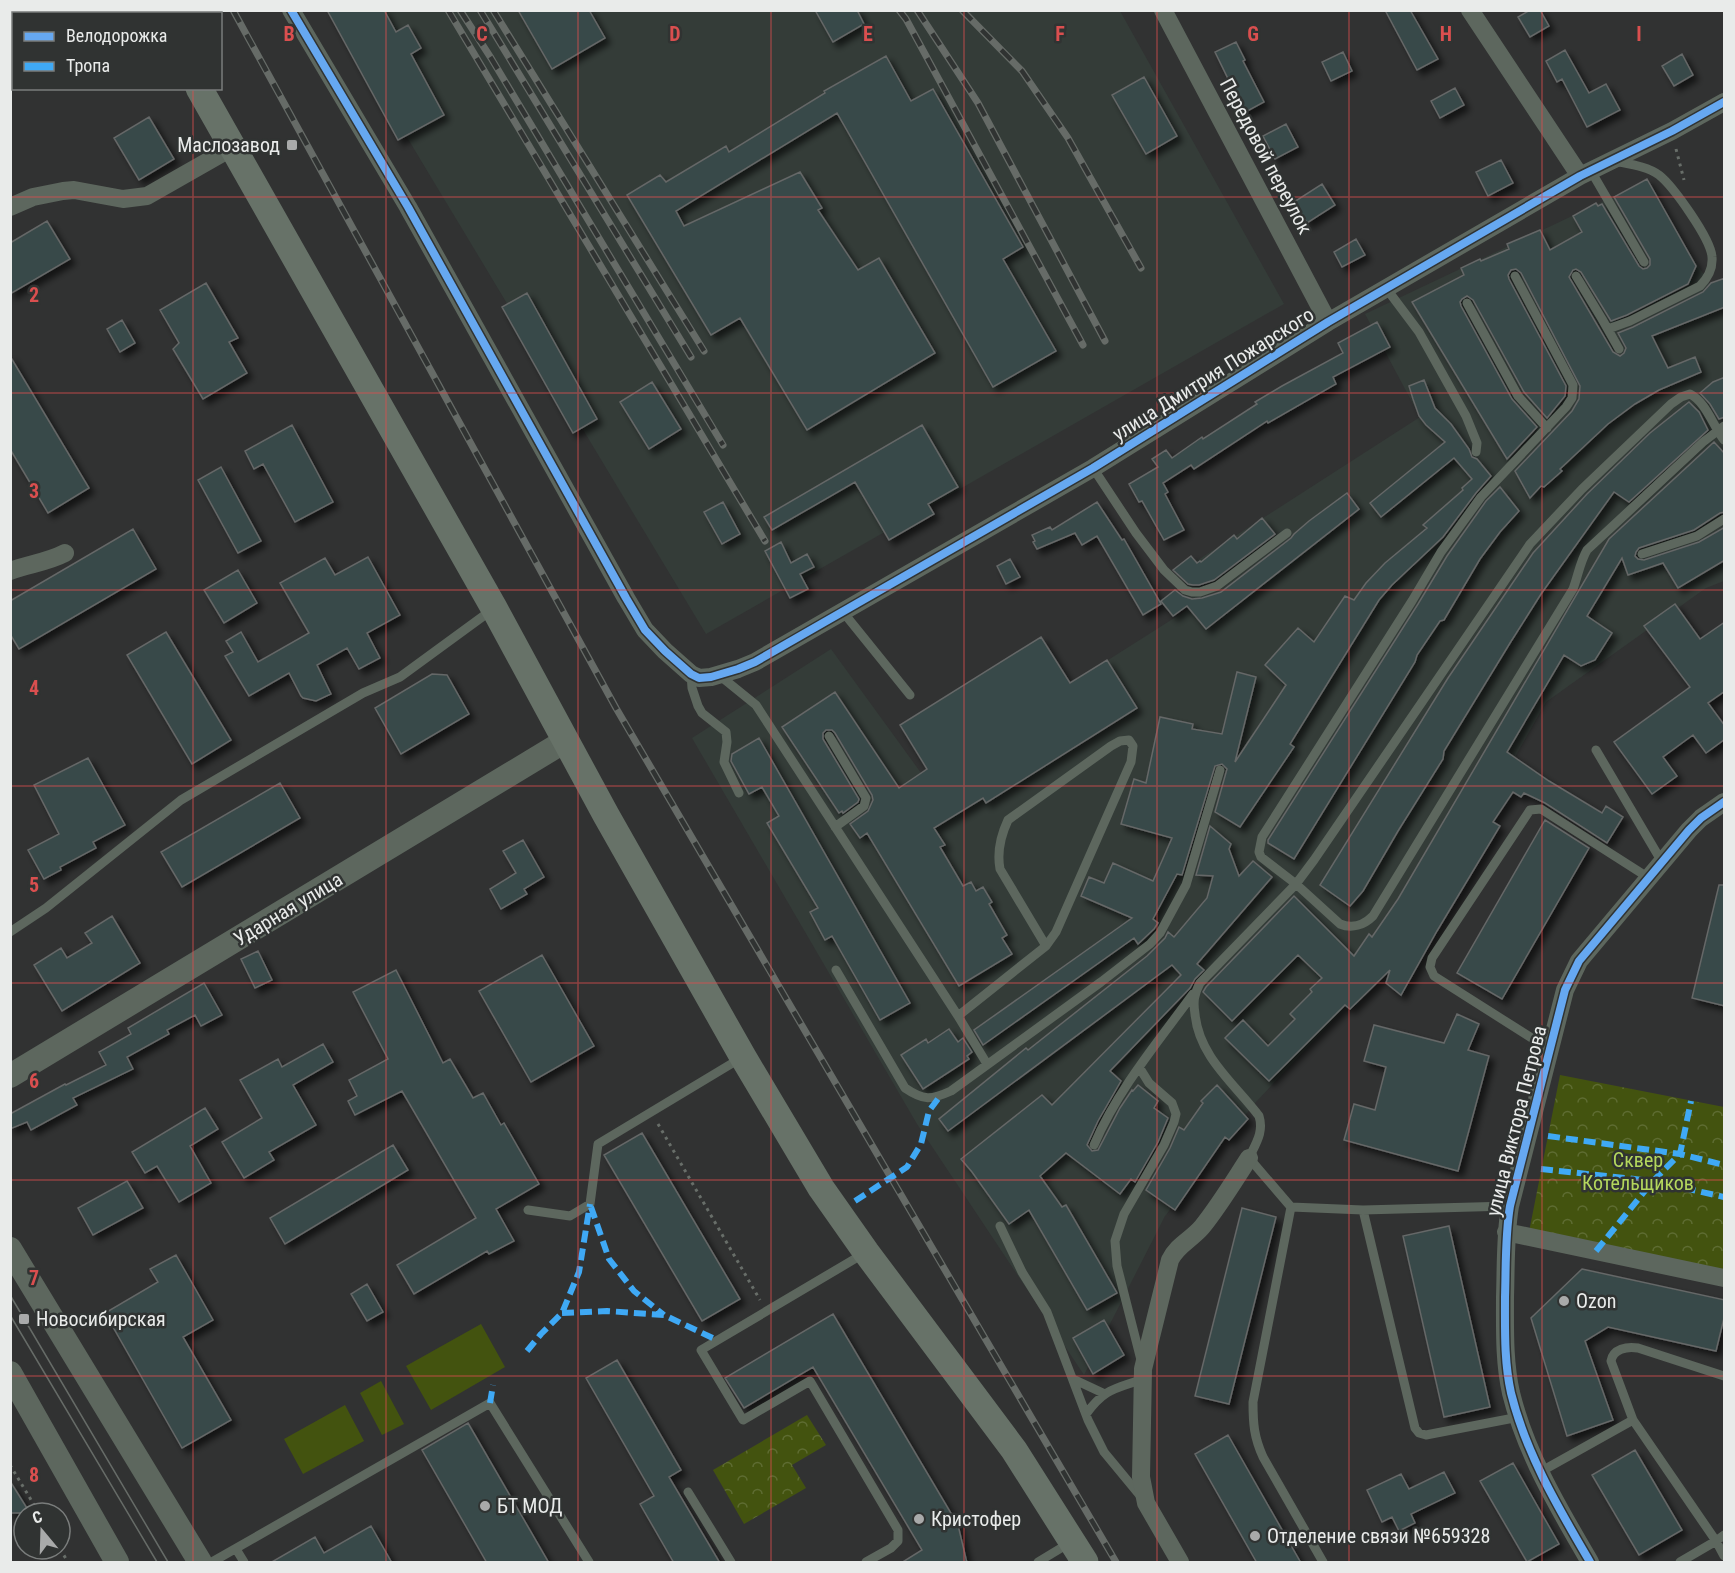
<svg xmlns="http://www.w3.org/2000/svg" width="1735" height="1573" font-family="'Roboto Condensed',sans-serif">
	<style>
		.built { fill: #343c38 }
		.green { fill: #43530f }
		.forest { fill: url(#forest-crowns) }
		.building { fill: #394948; stroke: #656767; stroke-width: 1.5; filter: url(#shadow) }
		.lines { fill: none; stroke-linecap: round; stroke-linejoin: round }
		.path { stroke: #686e69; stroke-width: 3; stroke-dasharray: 3 4.5; stroke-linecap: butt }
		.service { stroke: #5d675e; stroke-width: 9 }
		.minor { stroke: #5d675e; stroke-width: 18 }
		.tertiary { stroke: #5d675e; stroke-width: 24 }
		.secondary { stroke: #677268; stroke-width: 27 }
		.tram { stroke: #666b67; stroke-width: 1.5 }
		.rail-casing { stroke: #666b67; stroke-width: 7 }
		.rail { stroke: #303332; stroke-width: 4.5; stroke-dasharray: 14; stroke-linecap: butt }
		.quiet { stroke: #3fa9f5; stroke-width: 6; stroke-dasharray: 12 6; stroke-linecap: butt }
		.cycleway-casing { stroke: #303332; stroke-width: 11 }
		.cycleway { stroke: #66a8f1; stroke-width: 8 }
		.grid { fill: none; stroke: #da4f4f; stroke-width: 1.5; stroke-opacity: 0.55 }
		.poi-dot { fill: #a9aaaa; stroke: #303332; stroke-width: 2 }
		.labels { text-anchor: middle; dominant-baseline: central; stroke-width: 5; stroke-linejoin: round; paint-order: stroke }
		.poi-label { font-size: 20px; fill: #e9ebea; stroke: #303332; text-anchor: start }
		.street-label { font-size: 20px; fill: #e9ebea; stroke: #303332 }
		.park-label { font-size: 20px; fill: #b4d75d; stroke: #303332 }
		.grid-label { font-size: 20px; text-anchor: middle; font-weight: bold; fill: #da4f4f; stroke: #303332; stroke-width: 5; stroke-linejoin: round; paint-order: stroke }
	</style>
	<defs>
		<pattern id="forest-crowns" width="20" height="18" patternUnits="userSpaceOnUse" patternTransform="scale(1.5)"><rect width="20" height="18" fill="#43530f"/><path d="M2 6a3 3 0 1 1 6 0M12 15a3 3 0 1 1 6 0" fill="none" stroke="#5e6c32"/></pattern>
		<filter id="shadow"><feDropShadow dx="5" dy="5" stdDeviation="3" flood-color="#0009"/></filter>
	</defs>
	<rect width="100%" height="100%" fill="#313232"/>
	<!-- built -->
	<path class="built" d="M331 11H1120L1284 304 706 634Z
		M1644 182 1724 306V581L1706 588 1546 702 1417 931 1255 1103 1165 1216 1084 1375 917 1124 692 738 831 649 924 777 1190 608 1170 578 1420 417 1365 314Z"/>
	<!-- green -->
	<path class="green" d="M481 1324 505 1367 431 1410 406 1366Z
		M381 1381 404 1424 382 1435 360 1393Z
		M345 1405 364 1441 303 1474 284 1439Z"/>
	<!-- forest -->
	<path class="forest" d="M1560 1075 1724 1107V1270L1529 1232Z
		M807 1415 826 1445 792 1465 806 1488 744 1524 713 1470Z"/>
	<!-- building -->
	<path class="building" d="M327 10H384L396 32 408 25 421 48 411 54 444 115 398 140Z
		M518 10H589L605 38 552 69Z
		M815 10H857L864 24 833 42Z
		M1385 10H1410L1438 59 1417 70Z
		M1530 10H1540L1549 26 1530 37 1518 17Z
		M1236 42 1245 60 1243 61 1264 102 1240 115 1227 90 1232 87 1215 52Z
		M1565 50 1589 93 1606 84 1620 110 1587 127 1562 79 1557 82 1546 61Z
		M1343 52 1352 71 1331 81 1322 62Z
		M1682 54 1693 75 1674 86 1662 66Z
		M886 56 911 101 933 89 1023 247 1003 259 1056 351 993 387 837 113 676 211 684 226 800 172 822 208 818 210 858 270 879 258 935 353 807 430 740 318 711 335 627 195 660 175 666 182 726 146 729 152 825 93 824 91Z
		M1144 77 1177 136 1146 154 1112 95Z
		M1455 88 1464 105 1440 118 1431 101Z
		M149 117 174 159 139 180 114 138Z
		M1286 124 1298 147 1275 159 1263 136Z
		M1501 160 1513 183 1488 196 1476 172Z
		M1647 179 1696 266 1688 284 1627 315 1611 321 1581 272 1576 269 1573 270 1569 277 1613 352 1620 356 1624 353 1626 348 1618 333 1633 327 1703 292 1711 283 1725 278V307L1652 336 1668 368 1695 357 1701 372 1659 390 1635 404 1608 424 1560 469 1562 471 1544 487 1541 486 1530 498 1515 471 1572 411 1579 399 1580 386 1521 273 1516 269 1511 270 1508 275 1509 279 1566 386 1565 396 1547 418 1524 392 1473 300 1467 296 1462 299 1460 302 1461 306 1512 399 1537 427 1507 459 1412 302 1464 275 1461 268 1480 259 1481 261 1509 249 1507 244 1540 230 1550 250 1582 232 1573 216 1596 203 1598 206 1602 204 1639 266 1643 269 1647 268 1650 265V259L1614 197Z
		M1322 184 1335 205 1307 223 1294 202Z
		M47 221 70 259 10 294V243Z
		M1356 239 1365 255 1342 267 1334 252Z
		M206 283 238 338 229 342 247 373 203 399 173 349 179 343 160 310Z
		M527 293 597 419 573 433 502 307Z
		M122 320 135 343 120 352 107 329Z
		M1377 322 1390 347 1333 377 1336 384 1268 423 1267 421 1194 469 1191 465 1163 483 1168 492 1165 494 1184 530 1164 540 1142 501 1139 502 1129 484 1158 467 1152 459 1166 450 1172 458 1202 437 1203 439 1257 404 1255 402 1282 386 1343 353 1338 343Z
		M10 356 89 488 48 513 10 449Z
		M1725 377V417L1719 419 1710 404 1700 393 1713 382Z
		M1424 380 1435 408 1451 424 1469 449 1472 457 1477 459 1491 476 1476 493 1443 537 1392 585 1379 600 1290 744 1294 747 1240 827 1215 812 1227 769 1222 764 1215 766 1182 875 1177 874 1153 919 1158 923 1154 929 1138 944 1134 938 983 1045 974 1030 1132 918 1081 896 1089 877 1104 883 1113 863 1153 881 1172 838 1121 824 1134 779 1146 783 1160 717 1193 724 1192 729 1222 734 1237 672 1256 677 1235 762 1286 685 1265 665 1298 628 1314 642 1345 596 1354 600 1366 583 1385 563 1427 528 1423 525 1463 490 1462 488 1472 479 1454 458 1381 517 1370 503 1445 442 1426 425 1419 416 1413 399 1409 386Z
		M652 382 681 429 649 449 620 402Z
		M1689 402 1699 412 1708 430 1629 502 1614 492 1541 594 1510 643 1444 751 1443 759 1398 831 1363 891 1350 906 1320 885 1448 678 1533 553 1587 494 1650 433Z
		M292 425 333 502 295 522 263 464 254 469 245 451Z
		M922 425 958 487 928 504 934 514 889 540 855 482 772 530 764 517Z
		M1714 442 1725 454V512L1720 513 1694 530 1639 548 1636 552 1635 556 1638 559 1644 560 1699 542 1725 527V560L1678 588 1663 563 1628 575 1622 558 1587 616 1612 633 1595 660 1581 666 1564 655 1507 752 1549 781 1602 813 1606 806 1623 817 1607 843 1545 803 1524 793 1521 797 1513 792 1493 822 1500 826 1437 931 1401 995 1386 983 1390 970 1350 1009 1345 1005 1269 1081 1225 1038 1243 1020 1268 1046 1295 1019 1290 1014 1312 992 1310 989 1322 978 1298 955 1232 1021 1203 992 1206 987 1294 896 1354 956 1369 934 1372 937 1398 899 1609 539Z
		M221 467 261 541 238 553 198 480Z
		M1500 487 1519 511 1500 532 1480 559 1444 620 1440 621 1417 655 1415 662 1294 859 1268 843V840L1418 604 1447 556 1486 501Z
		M1347 493 1359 509 1206 629 1187 606 1173 616 1161 601 1175 590 1183 596 1192 599 1202 598 1221 592 1291 538 1294 534 1309 521Z
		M723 502 740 534 722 544 704 512Z
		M1097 502 1122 540 1124 539 1161 604 1143 615 1097 536 1082 545 1075 533 1037 549 1033 542 1035 541 1032 535 1050 527 1052 530Z
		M1262 518 1275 534 1214 580 1199 585H1193L1188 584 1173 570 1191 556 1197 563 1200 561 1201 562 1234 535 1237 539Z
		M133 529 156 569 19 649 10 634V601Z
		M781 542 791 563 807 554 814 567 800 574 808 589 790 598 765 551Z
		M368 557 400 615 367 633 380 658 359 669 347 648 317 665 331 694 316 701 303 698 301 696 289 673 249 696 225 656 233 652 226 641 241 632 258 662 309 633 280 583 325 558 335 575Z
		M1010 559 1020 577 1006 584 997 566Z
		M238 570 257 603 224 623 204 590Z
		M1675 604 1700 639 1725 622V691L1708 703 1725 726V739L1706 753 1693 735 1663 757 1677 776 1652 794 1614 742 1690 687 1644 626Z
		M166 632 231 740 192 764 127 655Z
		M1041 637 1070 683 1107 660 1137 708 986 803 983 798 934 828 945 845 940 847 963 886 971 882 976 891 983 887 992 902 989 904 1007 935 1002 938 1012 954 959 986 867 833 860 838 850 824 868 811 873 800 872 795 835 733 832 730H826L823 733V739L859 799 858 802 843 813 842 811 839 813 782 727 835 692 899 788 927 769 900 725Z
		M432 674 447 675 469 714 401 754 375 708Z
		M759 738 910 1003 880 1020 832 936 825 940 810 912 818 908 767 823 779 816 762 787 749 794 731 761 732 754Z
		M88 758 125 825 93 842 96 848 60 867 61 870 44 879 28 850 59 834 34 785Z
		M280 783 300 818 182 887 161 852Z
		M1545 820 1589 848 1502 999 1457 973Z
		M1210 826 1231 844 1229 849 1239 876 1253 861 1272 877 1197 964 1204 970 1195 979 1190 988 1110 1071 1121 1081 1098 1121 1087 1145 1092 1151 1098 1150 1120 1108 1132 1090 1133 1091 1138 1085 1158 1101 1154 1108 1168 1118 1158 1142 1135 1182 1131 1179 1120 1194 1066 1153 1040 1176 1062 1207 1066 1205 1116 1291 1117 1293 1087 1310 1029 1210 1009 1224 972 1172 961 1159 1042 1095 1052 1105 1181 975 1172 965 948 1131 939 1119 1026 1048 1028 1050 1147 956 1165 938 1168 932 1174 937 1207 898 1213 876 1196 875Z
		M523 840 544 877 524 889 527 894 501 909 490 889 516 873 503 851Z
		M1719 885H1725V1006L1692 998Z
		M112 916 140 963 62 1011 34 965 61 948 67 958 92 943 85 933Z
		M258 951 272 980 255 988 241 959Z
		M542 955 594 1046 531 1082 479 991Z
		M396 970 443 1063 450 1059 473 1098 483 1093 501 1125 504 1123 539 1184 496 1209 514 1241 489 1254 487 1251 414 1294 397 1265 476 1218 402 1091 355 1115 348 1101 357 1096 349 1080 388 1059 353 992Z
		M204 983 222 1015 201 1026 195 1015 167 1030 169 1034 127 1057 133 1069 73 1098 77 1105 31 1130 27 1122 10 1129V1114L65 1084 66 1085 106 1065 99 1052 131 1034 128 1028Z
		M1457 1014 1479 1024 1468 1050 1489 1056 1458 1171 1344 1140 1354 1104 1375 1110 1386 1067 1364 1061 1374 1025 1444 1043Z
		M949 1029 958 1042 963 1038 972 1052 967 1056 969 1059 923 1089 901 1055 926 1039 928 1043Z
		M323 1044 333 1062 293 1085 316 1125 269 1152 274 1160 244 1178 222 1142 262 1118 240 1080 278 1059 282 1067Z
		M1217 1085 1248 1119 1229 1140 1225 1137 1175 1210 1146 1190 1170 1148 1179 1127 1184 1130 1203 1103 1201 1101Z
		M205 1108 218 1129 190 1146 211 1183 179 1202 157 1166 145 1173 132 1152Z
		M642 1133 740 1299 702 1321 604 1155Z
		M393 1145 408 1170 285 1244 270 1218Z
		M127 1181 143 1208 93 1235 78 1208Z
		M1242 1208 1276 1217 1229 1404 1195 1396Z
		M1449 1226 1490 1407 1444 1417 1403 1236Z
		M176 1255 213 1320 183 1337 231 1420 182 1448 105 1313 158 1282 150 1269Z
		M1582 1269 1725 1300V1314L1716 1351 1608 1327 1585 1341 1613 1420 1567 1436 1531 1318Z
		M367 1284 383 1312 367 1321 351 1294Z
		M833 1314 958 1525 967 1563H901L922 1550 813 1367 744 1408 725 1378Z
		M1104 1320 1124 1355 1093 1374 1073 1338Z
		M617 1360 681 1470 669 1477 720 1563H674L640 1504 654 1496 586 1378Z
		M468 1423 549 1563H487L422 1450Z
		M1228 1435 1301 1563H1257L1195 1454Z
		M1635 1450 1682 1530 1639 1555 1592 1475Z
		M1513 1463 1559 1544 1527 1562 1480 1481Z
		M1444 1472 1455 1493 1411 1514 1415 1523 1399 1531 1392 1517 1382 1522 1367 1490 1401 1474 1409 1489Z
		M10 1481 30 1513H10Z
		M371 1526 392 1563H270L315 1537 324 1553Z"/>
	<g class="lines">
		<!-- path -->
		<path class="path" d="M1676 149 1684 180
			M658 1124 760 1300
			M10 1465 39 1513
			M60 1549 68 1562"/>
		<!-- service -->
		<path class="service" d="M1591 171 1644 262
			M1576 276 1602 319 1619 349
			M1386 288 1419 332 1466 416 1477 443 1476 452
			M1467 303 1518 396 1547 428
			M1608 329 1630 321 1700 286C1708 278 1713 269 1712 257 1711 239 1673 186 1659 175 1647 166 1628 164 1614 161
			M1724 426 1703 442 1587 550C1580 562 1578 576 1573 589L1373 916C1364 925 1352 929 1340 924L1296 884 1314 860 1530 544 1582 489 1671 404 1681 397 1690 394C1706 402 1713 426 1724 440
			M1093 468 1136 533 1164 570 1185 590 1192 592H1200L1217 586 1287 533
			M1642 554 1697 536 1724 519
			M843 612 910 695
			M691 674 692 688 698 706 702 713 726 732 727 742 724 762 739 793
			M719 675 756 705 958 1016 987 1064
			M829 736 866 798 864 806 835 827
			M1596 750 1662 862
			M10 932 46 908 181 800 363 693 400 677 493 609
			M836 970 905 1088C924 1101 931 1100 951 1091L1101 982 1150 944 1160 933 1186 885 1220 770
			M958 1016 1046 946 1000 869C997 853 1001 835 1008 820L1111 746 1120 741 1129 740 1133 746 1131 762 1056 932 1046 946
			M1549 1049 1434 976 1430 967 1432 958 1530 810 1541 809 1649 878
			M1139 1067 1149 1083 1172 1103 1176 1114 1174 1122 1164 1145 1124 1214 1115 1241 1117 1266 1141 1360
			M1094 1145C1118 1089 1158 1042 1193 994
			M1291 1207 1363 1210 1510 1206
			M528 1210 570 1216 590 1204 598 1144 741 1058
			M1363 1210 1415 1428 1419 1433 1426 1435 1519 1417
			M1000 1226 1022 1272 1047 1312 1088 1420 1104 1452 1142 1498
			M863 1254 701 1350 743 1420 810 1381 898 1530V1541L891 1548 866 1562
			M1073 1379 1105 1394
			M1086 1414C1105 1388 1115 1389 1143 1379
			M1633 1420 1716 1541 1724 1535
			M1540 1472 1633 1420 1611 1361C1613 1349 1627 1346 1638 1348L1724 1376
			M688 1492 731 1562
			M236 1549 244 1562
			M212 1562 490 1403 589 1562
			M1038 1562 1071 1542
			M1323 1562 1263 1457C1254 1437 1253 1424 1253 1402L1291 1207 1249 1158C1256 1143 1264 1132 1259 1116 1235 1084 1199 1057 1195 1014 1193 1002 1194 994 1200 983L1296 884 1261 857 1259 852 1262 837 1412 601 1441 552 1481 497 1566 407 1572 398 1573 385 1515 276
			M1680 1562 1716 1541 1724 1556"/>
		<!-- minor -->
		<path class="minor" d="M291 10 408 207 626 598 645 630 665 651 691 674 699 678 711 677 738 669 755 662 1093 468 1328 322 1580 176 1672 131 1724 102
			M1163 10 1328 322
			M1470 10 1580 176
			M10 207 33 197 63 191 74 190 123 199 147 196 233 147
			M10 571C29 564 48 562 65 553
			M1506 1232 1724 1278
			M1180 1562 1146 1503 1141 1477 1143 1369 1170 1260C1177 1245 1191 1240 1202 1227 1219 1206 1234 1181 1249 1158
			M1590 1562C1559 1509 1526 1454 1511 1393 1504 1361 1505 1330 1505 1297 1506 1266 1505 1236 1510 1206L1565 990 1579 961 1689 830 1701 818 1724 802"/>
		<!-- tertiary -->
		<path class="tertiary" d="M10 1076 565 741
			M10 1249 200 1562
			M10 1373 117 1562"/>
		<!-- secondary -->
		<path class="secondary" d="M154 10 155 14
			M199 88 494 608 606 815 743 1057 821 1188 866 1252 1014 1450 1085 1562"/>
		<!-- tram -->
		<path class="tram" d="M10 1295 168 1562
			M10 1315 157 1562"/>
		<defs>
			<path id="rail" d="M233 10 616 708 1116 1562
				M448 10 765 541
				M460 10 491 58 723 445
				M480 10 691 357
				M493 10 704 351
				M899 10 906 19 1083 345
				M917 10 978 103 1105 341
				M962 10 1022 71 1068 138 1141 268"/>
		</defs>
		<!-- rail casing -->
		<use href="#rail" class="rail-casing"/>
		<!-- rail -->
		<use href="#rail" class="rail"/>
		<!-- quiet -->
		<path class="quiet" d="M1548 1136 1680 1154 1724 1165
			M1541 1169 1653 1181 1724 1197
			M855 1201 907 1167 921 1144 929 1111 940 1096
			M591 1207 609 1259 634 1291 664 1315
			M1596 1251 1653 1181 1680 1154 1691 1101
			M562 1313 607 1311 664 1315 717 1340
			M527 1351 541 1334 562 1313 579 1272 590 1204
			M490 1403 493 1385"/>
		<defs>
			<path id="cycleway" d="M291 10 408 207 626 598 645 630 665 651 691 674 699 678 711 677 738 669 755 662 1093 468 1328 322 1580 176 1672 131 1724 102
				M1590 1562C1559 1509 1526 1454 1511 1393 1504 1361 1505 1330 1505 1297 1506 1266 1505 1236 1510 1206L1565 990 1579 961 1689 830 1701 818 1724 802"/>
		</defs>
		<!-- cycleway casing -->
		<use href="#cycleway" class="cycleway-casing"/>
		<!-- cycleway -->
		<use href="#cycleway" class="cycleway"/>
	</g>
	<!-- grid -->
	<path class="grid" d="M193 10V14M386 10V1562M578 10V1562M771 10V1562M964 10V1562M1157 10V1562M1349 10V1562M1542 10V1562M193 88V1562M10 197H1724M10 393H1724M10 590H1724M10 786H1724M10 983H1724M10 1180H1724M10 1376H1724"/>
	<!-- markers -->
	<g class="poi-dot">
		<rect x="286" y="139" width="12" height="12" rx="3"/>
		<circle cx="1564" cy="1301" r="6"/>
		<rect x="18" y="1313" width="12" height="12" rx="3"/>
		<circle cx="485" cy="1506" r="6"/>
		<circle cx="919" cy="1519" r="6"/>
		<circle cx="1255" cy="1536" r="6"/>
	</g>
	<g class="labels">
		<!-- poi labels -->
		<g class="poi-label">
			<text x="280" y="145" text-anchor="end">Маслозавод</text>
			<text x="1576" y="1301">Ozon</text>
			<text x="36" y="1319">Новосибирская</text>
			<text x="497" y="1506">БТ МОД</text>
			<text x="931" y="1519">Кристофер</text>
			<text x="1267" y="1536">Отделение связи №659328</text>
		</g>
		<!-- street labels -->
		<g class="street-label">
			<text transform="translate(1266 156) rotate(62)">Передовой переулок</text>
			<text transform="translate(1213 374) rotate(-32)">улица Дмитрия Пожарского</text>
			<text transform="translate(288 909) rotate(-31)">Ударная улица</text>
			<text transform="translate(1516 1121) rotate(-76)">улица Виктора Петрова</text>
		</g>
		<!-- park labels -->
		<g class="park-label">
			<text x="1638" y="1160">Сквер<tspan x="1638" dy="23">Котельщиков</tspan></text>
		</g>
	</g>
	<g class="grid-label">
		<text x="289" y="41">B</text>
		<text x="482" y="41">C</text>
		<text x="675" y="41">D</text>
		<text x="868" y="41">E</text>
		<text x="1060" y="41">F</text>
		<text x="1253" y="41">G</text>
		<text x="1446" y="41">H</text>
		<text x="1639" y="41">I</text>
		<text x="34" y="302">2</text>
		<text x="34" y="498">3</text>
		<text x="34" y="695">4</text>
		<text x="34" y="892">5</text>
		<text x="34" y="1088">6</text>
		<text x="34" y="1285">7</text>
		<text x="34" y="1482">8</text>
	</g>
	<!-- border -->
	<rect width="1735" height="1573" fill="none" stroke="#e9ebea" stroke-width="24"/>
	<!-- legend -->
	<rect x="12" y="12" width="210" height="78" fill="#303332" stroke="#7a7d7c" stroke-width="1.5"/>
	<rect x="24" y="32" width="30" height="9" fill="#66a8f1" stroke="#7a7d7c" stroke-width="1.5"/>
	<text x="66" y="42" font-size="18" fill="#e9ebea">Велодорожка</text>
	<rect x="24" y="62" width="30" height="9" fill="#3fa9f5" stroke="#7a7d7c" stroke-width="1.5"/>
	<text x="66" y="72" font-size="18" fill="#e9ebea">Тропа</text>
	<!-- north arrow -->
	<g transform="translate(42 1531) rotate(341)"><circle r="28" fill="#303332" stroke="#7a7d7c" stroke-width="1.5"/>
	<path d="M0-4.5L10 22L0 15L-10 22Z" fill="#a9aaaa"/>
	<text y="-9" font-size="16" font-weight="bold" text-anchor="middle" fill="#e9ebea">С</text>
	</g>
</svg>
